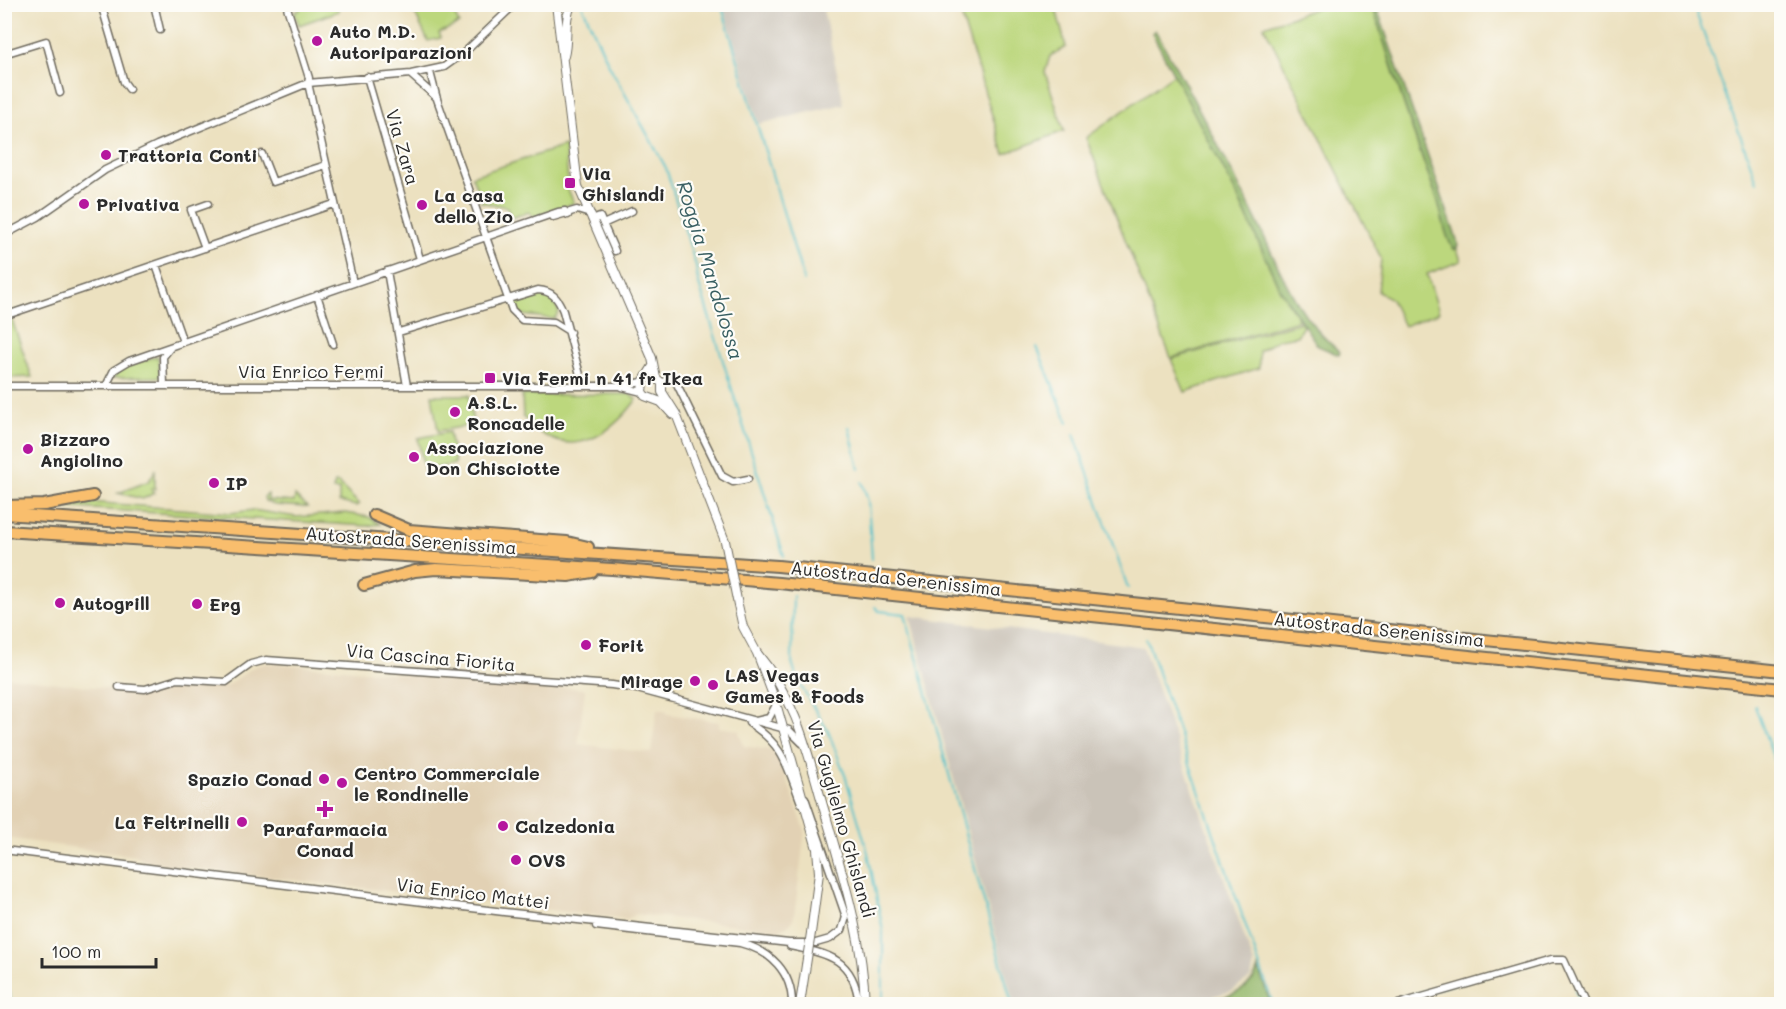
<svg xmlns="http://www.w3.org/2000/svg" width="1786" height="1009" font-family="Mali,sans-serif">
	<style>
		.built { fill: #e2d1b4 }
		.industrial { fill: #cac3b8 }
		.green { fill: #bcd77d; stroke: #748154; stroke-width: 1.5 }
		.forest { fill: #95b86c; stroke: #60724c; stroke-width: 1.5 }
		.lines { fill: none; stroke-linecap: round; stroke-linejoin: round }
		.stream { stroke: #52c0c9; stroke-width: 2 }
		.minor-casing { stroke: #6f6b5f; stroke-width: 9 }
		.tertiary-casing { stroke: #6f6b5f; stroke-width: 10 }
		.motorway-casing { stroke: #6f6b5f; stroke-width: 14 }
		.minor { stroke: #fff; stroke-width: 6 }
		.tertiary { stroke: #fff; stroke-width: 8 }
		.motorway { stroke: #f9be6d; stroke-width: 10 }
		.tertiary-bridge-casing { stroke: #6f6b5f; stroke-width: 10; stroke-linecap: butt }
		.tertiary-bridge { stroke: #fff; stroke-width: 8 }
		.poi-dot { fill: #b5179e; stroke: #fdfcf7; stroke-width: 2 }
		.labels { text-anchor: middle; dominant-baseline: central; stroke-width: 4.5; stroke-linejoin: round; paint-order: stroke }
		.poi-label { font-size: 18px; font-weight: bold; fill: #2b2b2b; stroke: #fdfcf7; text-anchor: start }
		.street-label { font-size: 18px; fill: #2b2b2b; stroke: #fdfcf7 }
		.water-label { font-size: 20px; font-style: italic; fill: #395f62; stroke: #fdfcf7 }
	</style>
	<rect width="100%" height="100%" fill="#fdfcf7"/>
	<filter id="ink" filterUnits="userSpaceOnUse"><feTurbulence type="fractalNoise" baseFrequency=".0167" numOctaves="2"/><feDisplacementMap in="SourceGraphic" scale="12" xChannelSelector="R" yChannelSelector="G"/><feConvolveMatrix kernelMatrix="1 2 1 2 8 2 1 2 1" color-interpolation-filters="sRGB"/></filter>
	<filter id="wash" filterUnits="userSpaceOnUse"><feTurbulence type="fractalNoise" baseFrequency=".008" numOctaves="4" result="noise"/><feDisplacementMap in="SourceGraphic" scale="24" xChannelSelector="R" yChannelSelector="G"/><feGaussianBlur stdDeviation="1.35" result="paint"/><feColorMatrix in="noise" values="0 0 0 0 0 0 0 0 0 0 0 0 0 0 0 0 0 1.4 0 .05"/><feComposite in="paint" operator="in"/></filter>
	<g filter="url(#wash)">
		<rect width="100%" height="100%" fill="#ece1c0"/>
		<!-- built -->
		<path class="built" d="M267 663 585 689 578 744 651 753 657 709 667 711V714L719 722V727L738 730 744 746 774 751 778 756 805 830 794 917 791 923 780 930 636 914 627 919 176 866 146 862 136 856 5 838V677L148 693 173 683 227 686 255 666Z"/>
		<!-- industrial -->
		<path class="industrial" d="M723 5H822L844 104 759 124Z
			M910 616 1143 647 1254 964 1251 978 1232 991 1183 1004H1014Z"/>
		<!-- green -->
		<path class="green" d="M298 5H336L339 11 299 25 294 12 300 10Z
			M411 5H450L459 24 439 33 441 38 428 41Z
			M958 5H1055L1066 47 1050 56 1045 72 1064 131 1004 154Z
			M1326 5H1372C1393 69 1412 135 1437 198 1443 215 1444 236 1455 249L1457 248 1461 261 1427 274 1439 312 1404 326 1390 298 1378 292 1381 258 1264 26Z
			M1174 74 1236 193 1280 290 1299 320 1171 358 1086 138Z
			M565 146 568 181 565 182 574 203 534 217 529 212 511 218 507 207 481 202 472 176Z
			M540 295 548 296 553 299 559 312 554 319 523 315 515 309V302Z
			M12 320 32 377 5 378V322Z
			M1301 322 1303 326 1297 336 1279 339 1259 351V368L1185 392 1171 359Z
			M158 356 160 377 113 378 119 368Z
			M629 394 637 399C615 429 581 457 544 435 536 431 530 423 523 417L522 395Z
			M432 395H469L473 425 438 431Z
			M449 432 455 464 424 470 418 438Z
			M155 471V489H151L154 493 143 499 118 493 149 481Z
			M335 483H338L359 504 356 506 339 502V490H333Z
			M268 494V500L294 502 295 496 307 507 275 505 265 501 264 497Z
			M89 502 231 513 253 510 296 517 345 513 369 517 380 524 367 526 62 507Z"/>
		<!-- forest -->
		<path class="forest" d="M1372 5H1376L1457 240 1458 245 1455 250C1446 244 1441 210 1437 198 1413 135 1393 69 1372 5Z
			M1155 30C1189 89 1221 150 1252 211 1279 265 1292 312 1340 352L1339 355 1318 346 1280 290 1236 193 1152 33Z
			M1258 968 1271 1004H1196C1220 998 1251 995 1258 968Z"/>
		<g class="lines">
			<!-- stream -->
			<path class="stream" d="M721 4 804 281
				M1693 4 1757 182
				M582 5 609 65 666 168 696 266 698 281 784 556
				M1037 347 1068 423
				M849 427 859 469
				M1074 434 1128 588
				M862 482 868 501 872 559
				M793 596 792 662 797 680 828 731 845 775 868 853 883 931V1004
				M875 607 879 611 905 614 1012 1004
				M1146 638 1273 1004
				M1755 706 1782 782
				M4 979 12 1004
				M1575 990 1580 1004
				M1379 1004 1559 955"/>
		</g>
	</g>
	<g filter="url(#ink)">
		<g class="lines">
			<defs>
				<path id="minor" d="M101 4 124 82 129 89
					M154 4 160 30
					M286 4 309 78 308 83 353 283
					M4 54 46 41 60 93
					M430 72 437 99 512 310 522 320 554 322 570 332
					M411 75 437 98
					M367 77 420 259
					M262 154 273 182 326 165
					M553 217 577 210 590 214
					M592 220 600 217 615 251
					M603 224 632 211
					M4 235 38 217 105 170 157 145 308 83 411 74 444 67 465 52 515 4
					M205 248 191 210 208 204
					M156 265 183 342
					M387 271 407 386
					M317 295 333 344
					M4 316 334 204
					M399 332 538 290C552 291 558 298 563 311L583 386
					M662 383 673 376 722 476 733 482 748 479
					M164 385 163 357 171 347
					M4 386H618L643 382
					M106 386 114 370 129 361 558 212 565 211 568 215
					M622 387 642 392
					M119 687 145 689 178 679 226 682 251 664 266 660 612 685 637 689 789 730 802 743
					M756 721 769 718 776 705
					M749 723C784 745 787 766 801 803
					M4 850 504 912 789 943H816L830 939 842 930 846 917 805 798
					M596 926 740 943C771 951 792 972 792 1004
					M790 946C830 954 854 959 859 1004
					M1398 1004 1551 960H1564L1584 1004"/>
				<path id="tertiary" d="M556 4 578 186 652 358 656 378 662 383V392L676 414 725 541
					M564 56C569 39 563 19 572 4
					M653 366 643 382 642 392 645 396 661 402 672 414
					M738 605 743 627 757 653 776 703 817 849 819 873 811 933
					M757 653C799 703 808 756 826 816 844 879 863 939 865 1004
					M800 1004 806 965"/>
				<path id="motorway" d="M4 506 44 505 93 496
					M4 514 778 566 1782 671
					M374 515 409 530 567 542 588 547
					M4 531 612 569 779 583 1782 689
					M364 585 415 571 436 569 568 576 592 572"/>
			</defs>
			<!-- minor casing -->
			<use href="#minor" class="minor-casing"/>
			<!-- tertiary casing -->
			<use href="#tertiary" class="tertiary-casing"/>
			<!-- motorway casing -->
			<use href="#motorway" class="motorway-casing"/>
			<!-- minor -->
			<use href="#minor" class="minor"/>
			<!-- tertiary -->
			<use href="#tertiary" class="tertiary"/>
			<!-- motorway -->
			<use href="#motorway" class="motorway"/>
			<defs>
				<path id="tertiary-bridge" d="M725 541 738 605
					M806 965 811 933"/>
			</defs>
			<!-- tertiary-bridge casing -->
			<use href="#tertiary-bridge" class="tertiary-bridge-casing"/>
			<!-- tertiary-bridge -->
			<use href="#tertiary-bridge" class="tertiary-bridge"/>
		</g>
	</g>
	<!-- markers -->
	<g class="poi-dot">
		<circle cx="317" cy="41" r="6"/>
		<circle cx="106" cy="155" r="6"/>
		<rect x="564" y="177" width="12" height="12" rx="3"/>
		<circle cx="84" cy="204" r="6"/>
		<circle cx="422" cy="205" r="6"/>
		<rect x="484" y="372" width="12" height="12" rx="3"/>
		<circle cx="455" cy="412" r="6"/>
		<circle cx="28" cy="449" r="6"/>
		<circle cx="414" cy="457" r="6"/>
		<circle cx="214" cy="483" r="6"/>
		<circle cx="60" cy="603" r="6"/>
		<circle cx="197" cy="604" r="6"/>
		<circle cx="586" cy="645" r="6"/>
		<circle cx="695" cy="681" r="6"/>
		<circle cx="713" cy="685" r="6"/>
		<circle cx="324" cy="779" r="6"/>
		<circle cx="342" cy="783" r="6"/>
		<path d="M322 800h6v6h6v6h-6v6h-6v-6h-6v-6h6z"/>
		<circle cx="242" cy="822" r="6"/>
		<circle cx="503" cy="826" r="6"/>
		<circle cx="516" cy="860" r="6"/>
	</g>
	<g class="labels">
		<!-- poi labels -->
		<g class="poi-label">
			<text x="329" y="31">Auto M.D.<tspan x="329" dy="21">Autoriparazioni</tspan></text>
			<text x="118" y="155">Trattoria Conti</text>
			<text x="582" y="173">Via<tspan x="582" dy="21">Ghislandi</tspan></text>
			<text x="434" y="195">La casa<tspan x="434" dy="21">dello Zio</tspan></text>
			<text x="96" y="204">Privativa</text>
			<text x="502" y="378">Via Fermi n 41 fr Ikea</text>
			<text x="467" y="402">A.S.L.<tspan x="467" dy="21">Roncadelle</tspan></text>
			<text x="40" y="439">Bizzaro<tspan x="40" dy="21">Angiolino</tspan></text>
			<text x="426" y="447">Associazione<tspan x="426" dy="21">Don Chisciotte</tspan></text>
			<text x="226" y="483">IP</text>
			<text x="72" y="603">Autogrill</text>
			<text x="209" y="604">Erg</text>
			<text x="598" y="645">Forit</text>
			<text x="725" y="675">LAS Vegas<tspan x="725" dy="21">Games &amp; Foods</tspan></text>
			<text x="683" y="681" text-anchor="end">Mirage</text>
			<text x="354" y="773">Centro Commerciale<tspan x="354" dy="21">le Rondinelle</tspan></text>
			<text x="312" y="779" text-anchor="end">Spazio Conad</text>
			<text x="230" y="822" text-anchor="end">La Feltrinelli</text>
			<text x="515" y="826">Calzedonia</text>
			<text x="325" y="829" text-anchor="middle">Parafarmacia<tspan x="325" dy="21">Conad</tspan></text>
			<text x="528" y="860">OVS</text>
		</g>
		<!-- street labels -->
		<g class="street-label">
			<text transform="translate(403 147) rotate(74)">Via Zara</text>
			<text x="311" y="371">Via Enrico Fermi</text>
			<text transform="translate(411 540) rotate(4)">Autostrada Serenissima</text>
			<text transform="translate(896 578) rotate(6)">Autostrada Serenissima</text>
			<text transform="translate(1379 629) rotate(6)">Autostrada Serenissima</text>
			<text transform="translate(431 657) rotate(5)">Via Cascina Fiorita</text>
			<text transform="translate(842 819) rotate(74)">Via Guglielmo Ghislandi</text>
			<text transform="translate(473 893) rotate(7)">Via Enrico Mattei</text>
		</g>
		<!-- water labels -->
		<g class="water-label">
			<text transform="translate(711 270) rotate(73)">Roggia Mandolossa</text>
		</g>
	</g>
	<!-- margin -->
	<rect width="1786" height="1009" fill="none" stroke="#fdfcf7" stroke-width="24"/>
	<!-- scale -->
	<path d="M42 958v9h114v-9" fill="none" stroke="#2b2b2b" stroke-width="3"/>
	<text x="51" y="958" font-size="18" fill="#2b2b2b" stroke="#fdfcf7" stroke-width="4.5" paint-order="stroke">100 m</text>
</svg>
